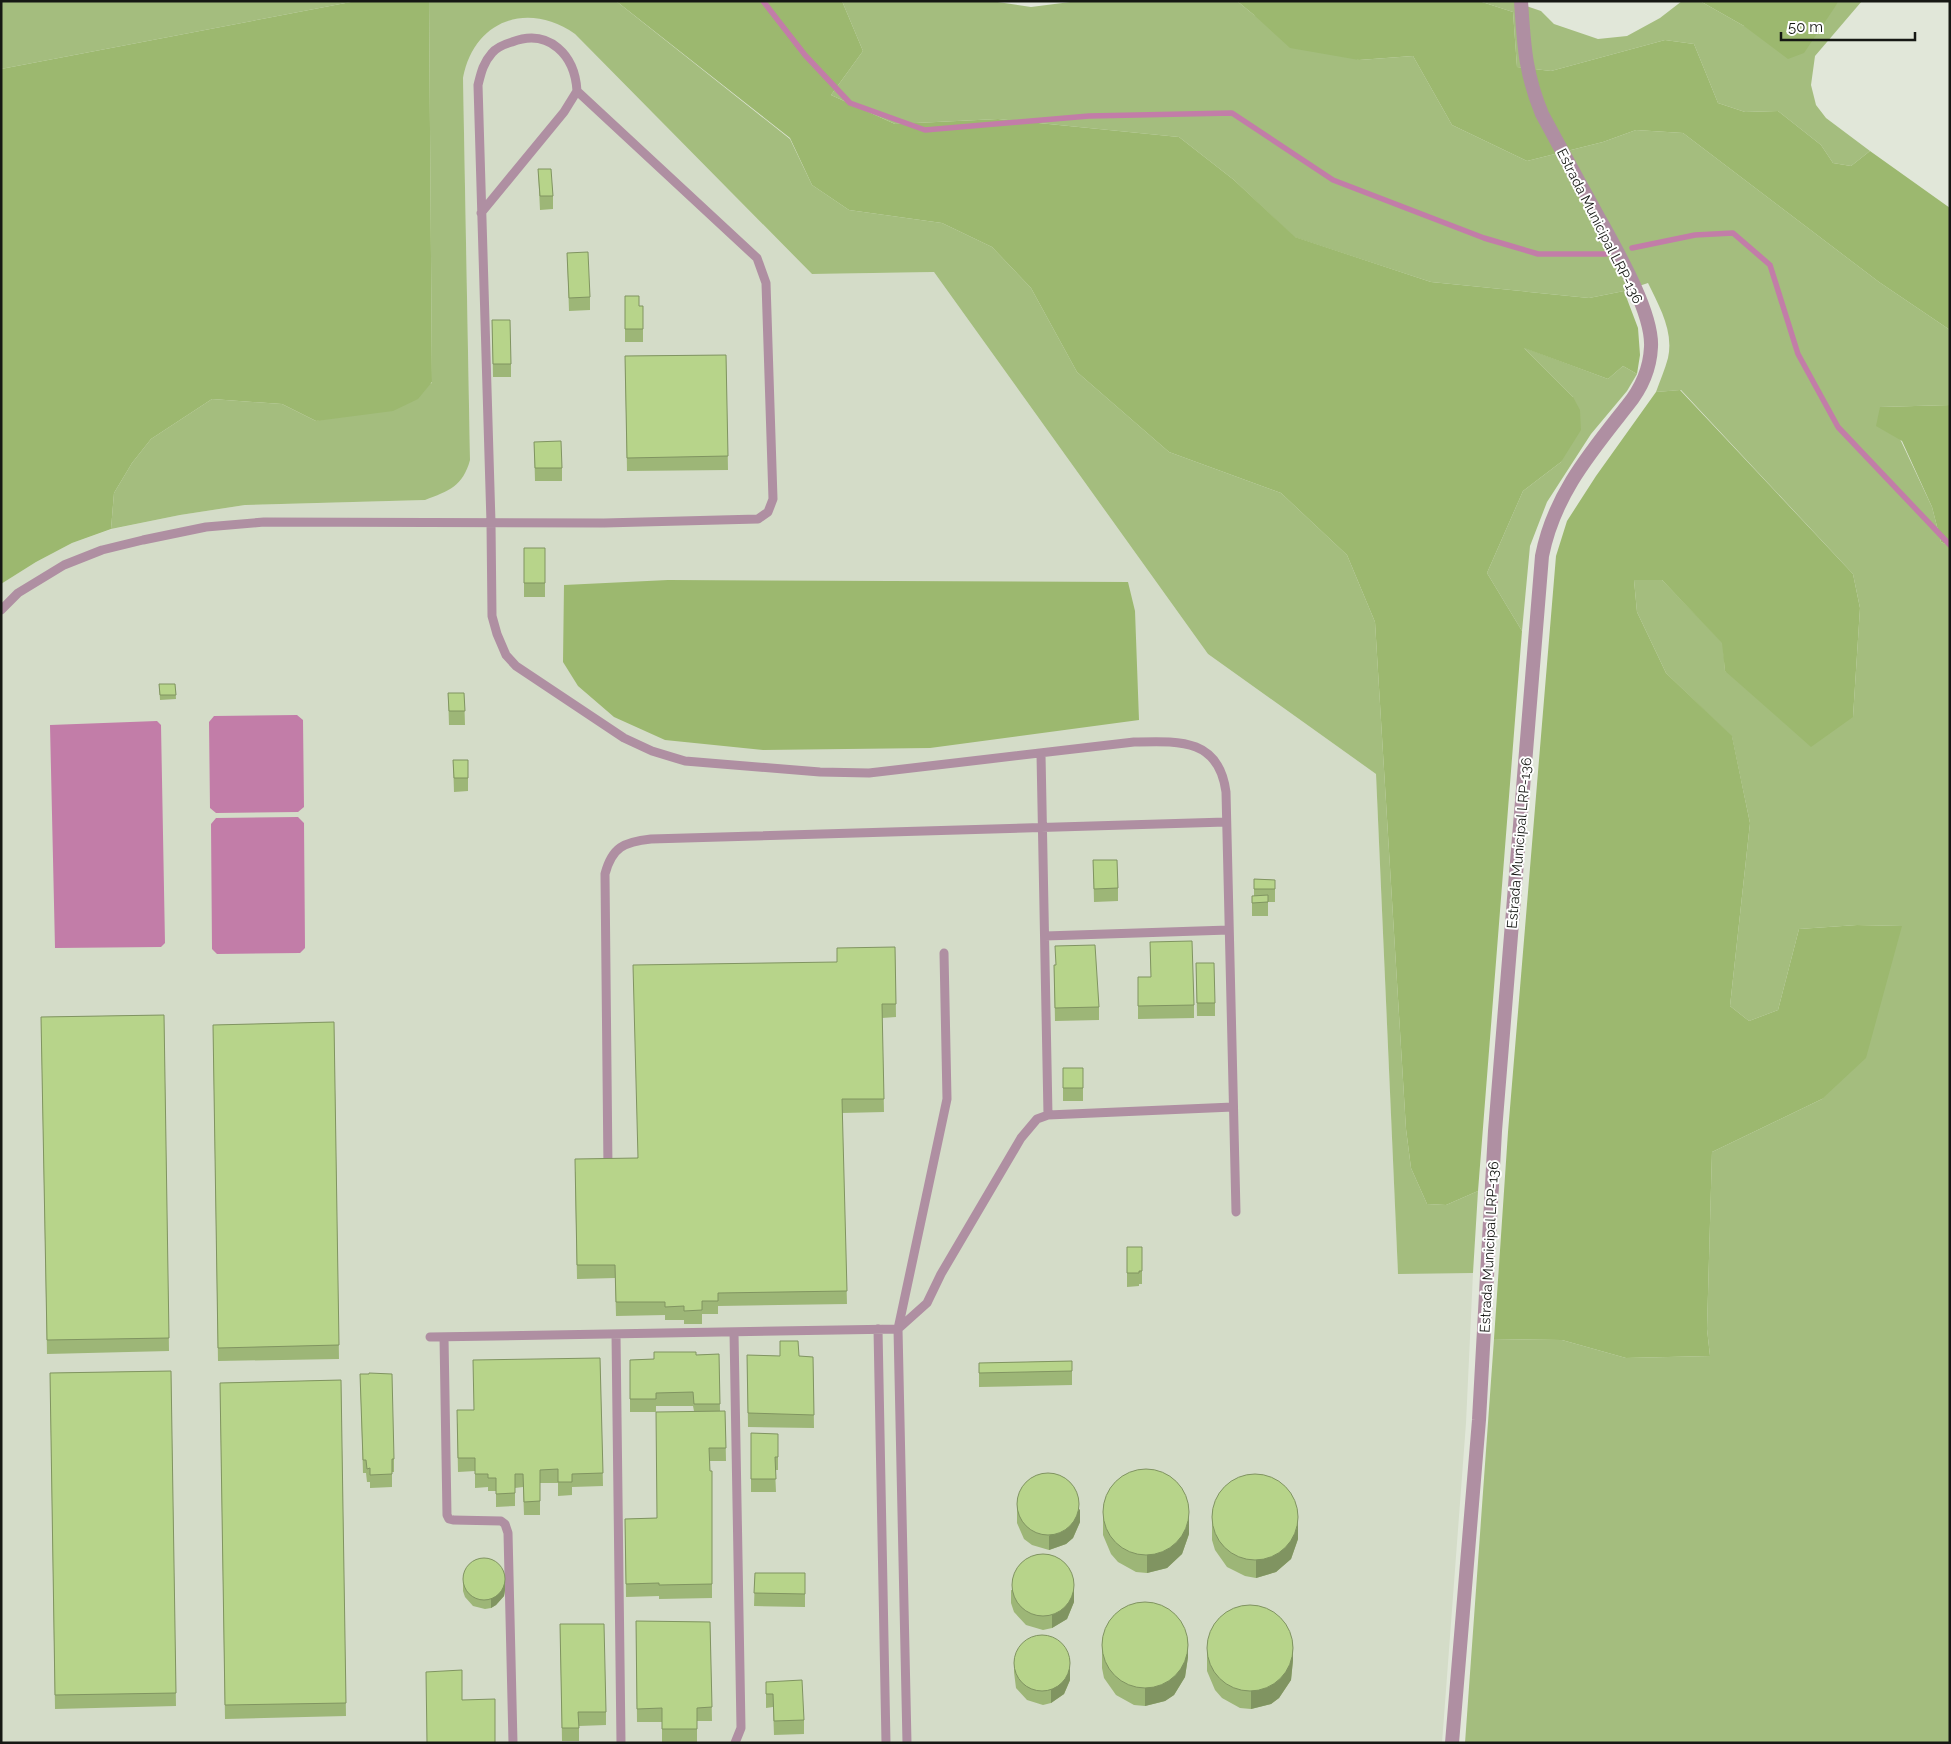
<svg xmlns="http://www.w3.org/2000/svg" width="1951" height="1744" font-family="Raleway,sans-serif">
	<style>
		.built { fill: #d4dcc8 }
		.green { fill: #a4bd7e }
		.forest { fill: #9cb86f }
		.water { fill: #c27da8 }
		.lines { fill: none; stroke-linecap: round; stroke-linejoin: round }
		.stream { stroke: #c27da8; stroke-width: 5.5 }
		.service { stroke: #af8fa2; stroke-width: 9 }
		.minor { stroke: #af8fa2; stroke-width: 14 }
		.wall { fill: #9db677 }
		.shaded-wall { fill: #809461 }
		.building { fill: #b7d48a; stroke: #809461 }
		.labels { text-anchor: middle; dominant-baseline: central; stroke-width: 4; stroke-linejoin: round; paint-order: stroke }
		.street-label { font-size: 14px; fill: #161814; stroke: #fff }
	</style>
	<rect width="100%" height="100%" fill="#e1e7d9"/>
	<!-- built -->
	<path class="built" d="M530 17 547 19 564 26 575 34 812 274 934 272 1208 654 1376 774 1398 1273H1473L1466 1423 1442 1743H1V584L36 562 72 543 112 529 180 515 245 505 424 500 470 459 463 78 465 65 472 50 487 32 500 23 517 18Z"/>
	<!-- green -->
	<path class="green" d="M1 1H356L1 69Z
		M429 1H616L790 139 812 185 849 210 942 223 992 247 1031 288 1077 372 1169 452 1281 493 1347 555 1375 622 1406 1129 1411 1168 1427 1204 1446 1205 1478 1191 1473 1273 1398 1274 1376 774 1208 654 934 272 812 274 575 34C528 1 474 20 463 78L470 460C463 486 449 491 425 500L245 505 180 515 111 529 114 493 132 463 151 439 212 399 282 404 316 421 432 383Z
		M842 1H991L1031 7 1078 1H1237L1254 15 1359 60 1413 56 1452 125 1527 161 1603 142 1636 130 1683 133 1879 282 1950 330V405L1880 407 1901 441 1932 507 1941 542 1950 546V1743H1465L1494 1339 1562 1340 1626 1358 1710 1356 1707 1329 1712 1152 1822 1099 1901 926 1857 925 1799 929 1778 1010 1749 1021 1730 1006 1750 823 1732 737 1666 673 1637 612 1634 580H1662L1723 643 1725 671 1853 717 1860 608 1853 574 1681 390 1656 392C1660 381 1665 369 1668 358 1674 331 1659 306 1648 283L1624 291 1589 298 1431 282 1294 237 1234 180 1179 137 998 119 895 124 831 95 863 51Z
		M1479 1H1512L1541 11 1554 24 1598 39 1627 36 1660 18 1682 1H1700L1744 26 1833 8 1839 1H1862L1815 56 1811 85 1816 105 1826 118 1870 151 1851 166 1833 163 1821 145 1778 111 1745 112 1718 103 1694 44 1665 40 1551 71 1517 67 1513 12Z
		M1523 347 1608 379 1623 366 1637 374 1627 391 1591 434 1547 502 1530 546 1522 631 1487 573 1523 491 1561 462 1573 397Z"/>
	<!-- forest -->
	<path class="forest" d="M356 1H429L432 382 418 399 393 411 316 421 282 404 212 399 151 439 132 463 114 493 111 529 72 543 36 562 1 584V69Z
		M616 1H842L863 51 831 95 895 124 998 119 1179 137 1234 180 1295 237 1431 282 1589 298 1624 291 1638 328 1640 355 1637 374 1623 366 1608 379 1524 348 1573 397 1580 410 1581 430 1561 462 1523 491 1487 573 1522 631 1478 1191 1446 1205 1427 1204 1411 1168 1406 1129 1375 622 1347 555 1281 493 1169 452 1077 372 1031 288 992 247 942 223 849 210 812 185 790 138Z
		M1237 1H1479L1513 12 1517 67 1551 71 1665 40 1694 44 1718 103 1745 112 1778 111 1821 145 1833 163 1851 166 1870 151 1950 208V330L1879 282 1683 133 1636 130 1603 142 1527 161 1452 125 1413 56 1359 60 1290 48 1254 15Z
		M1700 1H1839L1804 53 1788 59 1744 26Z
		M1680 390 1853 574 1860 608 1853 717 1811 747 1725 671 1722 643 1662 580H1634L1637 612 1666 673 1732 736 1750 823 1730 1006 1749 1021 1778 1010 1799 929 1857 925 1902 926 1866 1058 1822 1099 1712 1152 1707 1329 1710 1356 1626 1358 1562 1340 1494 1339 1508 1132 1556 556 1567 521 1596 476 1656 392Z
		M1950 405V546L1941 542 1932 507 1902 441 1876 426 1880 407Z
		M668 580 1128 582 1135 611 1139 720 930 748 763 750 665 740 614 717 578 686 563 662 564 585Z"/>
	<!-- water -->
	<path class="water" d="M297 715 303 720 304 807 298 812 216 813 210 808 209 722 214 716Z
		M157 721 161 725 165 943 161 947 55 948 50 725Z
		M298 817 304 823 305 948 300 953 217 954 212 949 211 824 216 818Z"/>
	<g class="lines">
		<!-- stream -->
		<path class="stream" d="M763 1 805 55 850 103 925 130 1089 116 1232 113 1333 180 1484 238 1538 254H1606
			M1632 248 1695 235 1733 233 1770 265 1798 354 1838 427 1950 545"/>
		<!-- service -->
		<path class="service" d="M481 213 564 112 577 91C575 55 549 28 512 42 505 44 496 48 492 53 483 63 481 73 478 85L491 523 492 616 497 634 506 655 516 666 624 738 652 751 685 761 820 772 869 773 1134 742C1179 741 1219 738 1226 792L1236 1212
			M1 610 18 593 64 565 102 550 143 540 206 527 264 522 604 523 758 519 768 512 773 499 766 283 757 258 577 91
			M1041 754 1048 1115
			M1045 936 1229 930
			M608 1169 605 874C612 847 624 842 651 839L1226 822
			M878 1329 886 1743
			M734 1332 741 1728 735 1743
			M616 1334 621 1743
			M430 1337 898 1329 927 1303 941 1274 1021 1138 1037 1119 1048 1115 1233 1107
			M444 1337 447 1515 449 1519 453 1520 501 1521 505 1524 508 1533 513 1743
			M907 1743 898 1329 947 1099 944 953"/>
		<!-- minor -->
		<path class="minor" d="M1452 1743 1479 1420 1495 1131 1542 556C1554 495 1590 453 1627 406 1641 389 1650 369 1651 347 1653 311 1613 244 1595 211 1577 179 1560 147 1542 114 1525 73 1524 45 1521 1"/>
	</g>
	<!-- wall -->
	<path class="wall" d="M538 169 553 196V209L540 210Z
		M567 253 590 297V310L569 311Z
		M625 296 639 306 643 329V342H625Z
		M492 320 511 364V377H493Z
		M726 355 728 470 627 471 625 356Z
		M534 442 562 468V481H535Z
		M524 548H545V597H524Z
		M159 684H175L176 699 160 700Z
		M448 693H464L465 725H449Z
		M453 760H468V791L454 792Z
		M1093 860 1118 888V901L1094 902Z
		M1254 879 1275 880V902H1268V916H1252V896H1254Z
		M1150 942 1194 1005V1018L1138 1019V977H1151Z
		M895 947 896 1017 882 1018 884 1112 842 1113 847 1304 718 1306V1314H702V1324H684V1320H665V1315L616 1316 615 1278 577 1279 575 1172 637 1158 837 962Z
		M1196 963 1215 1003V1016H1197Z
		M1054 965 1099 1007V1020L1055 1021Z
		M164 1015 169 1351 47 1354 41 1017Z
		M334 1022 339 1359 218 1361 213 1025Z
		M1063 1068H1083V1101H1063Z
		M1127 1247H1142V1284H1139V1286L1127 1287Z
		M719 1354 720 1411H725L726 1461H709L710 1471H712V1598L659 1599V1596L626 1597 625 1519 657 1518 694 1411 693 1406H656V1412H630V1360L654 1359 696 1355Z
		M747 1355 813 1357 814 1428 748 1427Z
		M600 1358 603 1486 572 1487V1495L558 1496V1483H540V1515H524L523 1487 515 1488V1506L496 1507V1491H488V1487L475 1488V1471L458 1472 457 1424 474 1410Z
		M1072 1361V1385L979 1387V1363Z
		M171 1371 176 1706 55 1709 50 1373Z
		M360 1374H369L394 1459V1472H392V1487L370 1488V1482H367L366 1473H363Z
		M341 1380 346 1716 225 1719 220 1383Z
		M751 1433 778 1434V1470H775L776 1492H751Z
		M1017 1500 1080 1522 1073 1538 1066 1544 1049 1550 1032 1545 1024 1539 1017 1523Z
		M1212 1511 1298 1539 1291 1559 1276 1572 1256 1578 1245 1576 1227 1567 1215 1550 1212 1540Z
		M1103 1517 1189 1534 1182 1554 1167 1568 1147 1573 1136 1572 1118 1562 1111 1554 1103 1535Z
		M755 1573H805V1607L754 1606Z
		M463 1582 505 1590 504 1596 496 1605 491 1608 485 1609 473 1606 465 1597 463 1591Z
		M1011 1590 1074 1602 1067 1619 1052 1628 1043 1630 1026 1625 1014 1612 1011 1603Z
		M636 1621 710 1622 712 1721H697V1742L662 1743V1722H637Z
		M560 1624 606 1712V1725L579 1726V1741H562Z
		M1102 1640 1188 1657 1185 1677 1174 1695 1165 1701 1145 1706 1134 1705 1116 1695 1104 1678 1102 1668Z
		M1207 1653 1293 1660 1291 1680 1279 1698 1271 1704 1251 1709 1240 1708 1222 1698 1215 1690 1207 1671Z
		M1014 1659 1070 1680 1064 1694 1051 1703 1043 1705 1027 1700 1016 1688 1014 1672Z
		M766 1682 804 1720V1734L774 1735 773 1707 766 1708Z"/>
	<!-- shaded-wall -->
	<path class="shaded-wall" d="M1080 1509V1522L1073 1538 1066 1544 1049 1550V1536Z
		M1189 1517V1534L1182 1554 1167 1568 1147 1573V1555Z
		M1298 1522V1539L1291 1559 1276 1572 1256 1578V1560Z
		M505 1581V1590L504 1596 496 1605 491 1608V1599Z
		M1074 1589V1602L1067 1619 1052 1628V1615Z
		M1188 1639V1657L1185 1677 1174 1695 1165 1701 1145 1706V1688Z
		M1293 1642V1660L1291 1680 1279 1698 1271 1704 1251 1709V1691Z
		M1070 1666V1680L1064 1694 1051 1703V1690Z"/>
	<!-- building -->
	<path class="building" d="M538 169H551L553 196H540Z
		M588 252 590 297 569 298 567 253Z
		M625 296H639V306H643V329H625Z
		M492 320H510L511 364H493Z
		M726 355 728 456 627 458 625 356Z
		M561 441 562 468H535L534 442Z
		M524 548H545V583H524Z
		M159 684H175L176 695H160Z
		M448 693H464L465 711H449Z
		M453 760H468V778H454Z
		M1093 860H1117L1118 888 1094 889Z
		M1254 879 1275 880V889H1254Z
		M1268 895V902L1252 903V896Z
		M1192 941 1194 1005 1138 1006V977H1151L1150 942Z
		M1095 945 1099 1007 1055 1008 1054 965H1056L1055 946Z
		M895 947 896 1004H882L884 1099H842L847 1291 718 1293V1301H702V1310L684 1311V1306L665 1307V1302H616L615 1265H577L575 1159 638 1158 633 965 837 962V948Z
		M1196 963H1214L1215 1003H1197Z
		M164 1015 169 1338 47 1340 41 1017Z
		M334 1022 339 1345 218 1348 213 1025Z
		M1063 1068H1083V1088H1063Z
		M1127 1247H1142V1271H1139V1273H1127Z
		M780 1341H798L799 1356 813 1357 814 1415 748 1413 747 1355 780 1356Z
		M654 1352H696V1355L719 1354 720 1404H694L693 1392 656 1393V1399H630V1360L654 1359Z
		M600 1358 603 1473 572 1474V1482H558V1469L540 1470V1501L524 1502 523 1474H515V1493L496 1494V1478H488V1474H475V1458H458L457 1410H474L473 1360Z
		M1072 1361V1371L979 1373V1363Z
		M171 1371 176 1693 55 1695 50 1373Z
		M369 1373 392 1374 394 1459H392V1474L370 1475V1468L367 1469 366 1460H363L360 1374H369Z
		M341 1380 346 1703 225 1705 220 1383Z
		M725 1411 726 1448H709L710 1471H712V1584L659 1585V1583L626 1584 625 1519 657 1518 656 1412Z
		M751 1433 778 1434V1457H775L776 1479H751Z
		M1103 1512a43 43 0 1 1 86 0a43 43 0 1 1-86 0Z
		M1017 1504a31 31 0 1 1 62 0a31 31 0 1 1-62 0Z
		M1212 1517a43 43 0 1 1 86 0a43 43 0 1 1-86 0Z
		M1012 1585a31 31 0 1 1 62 0a31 31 0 1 1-62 0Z
		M463 1579a21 21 0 1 1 42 0a21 21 0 1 1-42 0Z
		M755 1573H805V1594L754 1593Z
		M1102 1645a43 43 0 1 1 86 0a43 43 0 1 1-86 0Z
		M1207 1648a43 43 0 1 1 86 0a43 43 0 1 1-86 0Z
		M636 1621 710 1622 712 1707 697 1708V1729H662V1708L637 1709Z
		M560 1624H604L606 1712H578L579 1728H562Z
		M1014 1663a28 28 0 1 1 56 0a28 28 0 1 1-56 0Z
		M462 1670V1700L495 1699V1743H427L426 1672Z
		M802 1680 804 1720 774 1721 773 1694H766V1682Z"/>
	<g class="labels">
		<!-- street labels -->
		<g class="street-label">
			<text transform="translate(1600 226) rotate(63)">Estrada Municipal LRP-136</text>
			<text transform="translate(1519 843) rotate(-85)">Estrada Municipal LRP-136</text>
			<text transform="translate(1489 1247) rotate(-87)">Estrada Municipal LRP-136</text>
		</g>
	</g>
	<!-- border -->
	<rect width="1951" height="1744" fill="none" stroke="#161814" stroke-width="5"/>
	<!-- scale -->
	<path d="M1781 32v8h134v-8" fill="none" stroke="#161814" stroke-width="2.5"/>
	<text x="1788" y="32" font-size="15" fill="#161814" stroke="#ffffff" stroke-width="4" paint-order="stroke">50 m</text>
</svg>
